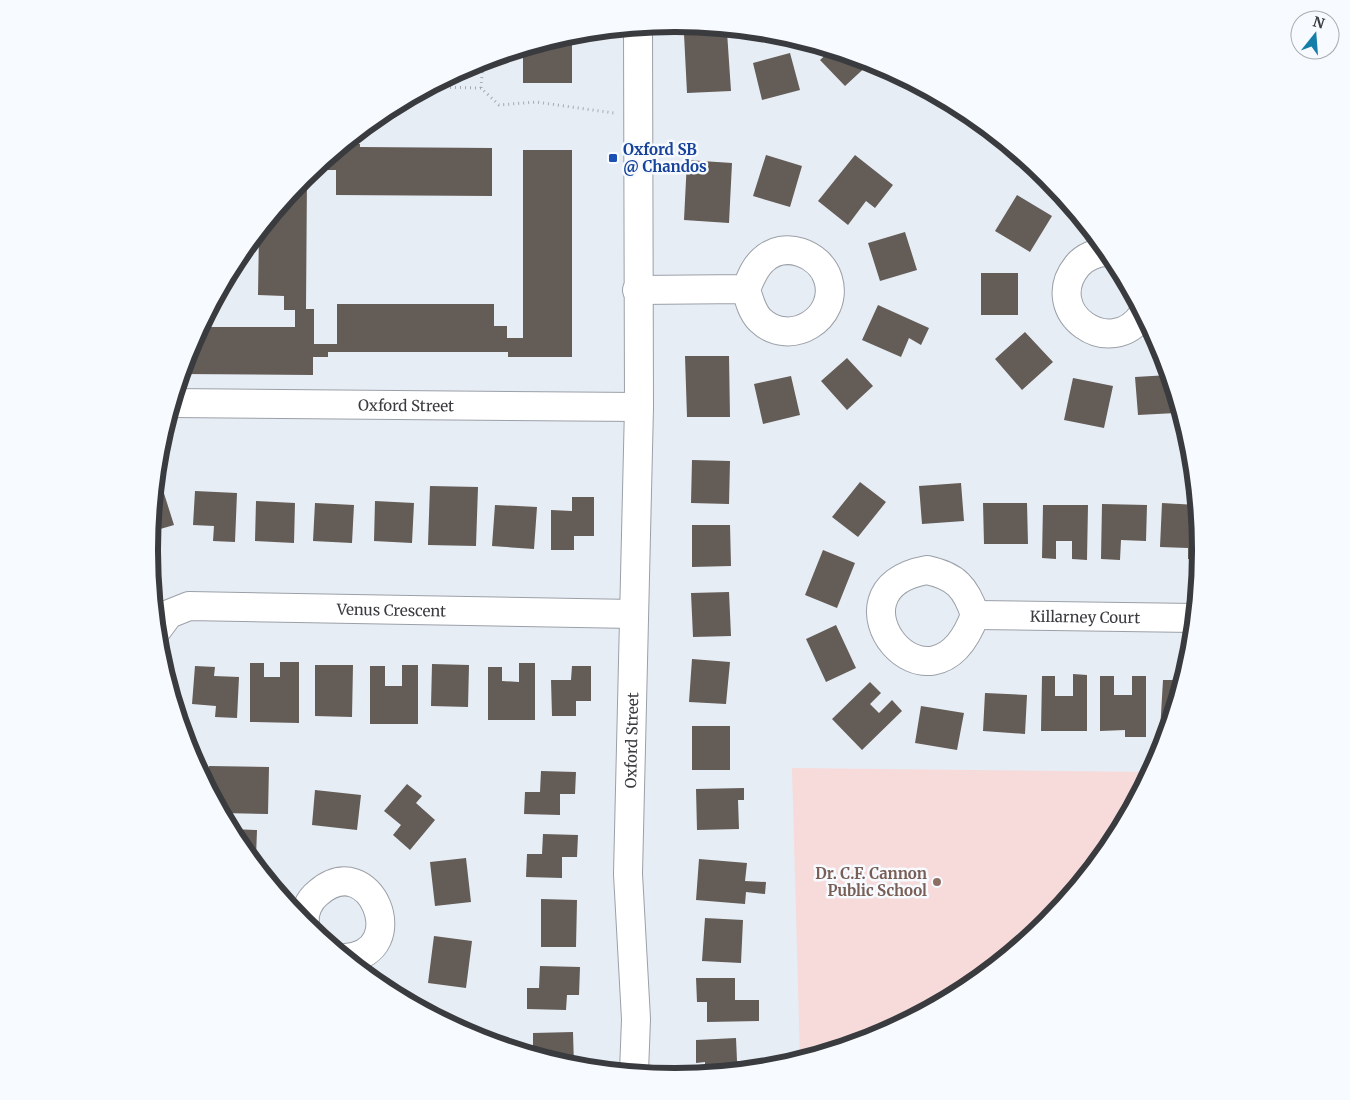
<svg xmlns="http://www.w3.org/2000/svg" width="1350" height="1100" font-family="Merriweather,serif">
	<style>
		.education { fill: #f6dbda }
		.building { fill: #635c57 }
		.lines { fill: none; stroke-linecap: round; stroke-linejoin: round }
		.minor-casing { stroke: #9ba0a8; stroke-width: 30 }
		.path { stroke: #a6aab0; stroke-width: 3; stroke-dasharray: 1 4; stroke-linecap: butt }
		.minor { stroke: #fff; stroke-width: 28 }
		.transit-dot { fill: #1a4fb4; stroke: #f7faff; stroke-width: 2 }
		.education-dot { fill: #8d6e63; stroke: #f7faff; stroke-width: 2 }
		.labels { text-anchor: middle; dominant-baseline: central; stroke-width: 5; stroke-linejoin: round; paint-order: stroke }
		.transit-label { font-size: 15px; font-weight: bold; fill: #164399; stroke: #f7faff; text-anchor: start }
		.street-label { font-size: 15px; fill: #393b3e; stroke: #f7faff }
		.education-label { font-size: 15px; font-weight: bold; fill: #785e54; stroke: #f7faff; text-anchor: end }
		.rim { fill: none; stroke: #393b3e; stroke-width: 6 }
	</style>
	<rect width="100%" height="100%" fill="#e7edf5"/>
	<!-- education -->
	<path class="education" d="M792 768 1150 772 1112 843 1047 922 967 988 876 1036 800 1059Z"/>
	<!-- building -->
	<path class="building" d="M727 32 731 91 687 93 684 34Z
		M572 34V83H523V49Z
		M831 50 871 62 845 86 820 60Z
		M790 53 800 90 762 100 753 63Z
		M344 144H360V147L492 148V196L336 195V170H321L322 163Z
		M523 150H572V357H508V352H328V357H313V375L181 374 189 348 200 327H295V310H284V296L258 295 259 232 307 175 306 309H314V344H337V304H494V326H507V338H523Z
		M766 155 802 166 790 207 753 196Z
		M855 155 893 185 875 208 866 201 848 225 818 201Z
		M687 160 732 163 729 223 684 220Z
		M1017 195 1052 216 1030 252 995 231Z
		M905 232 917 270 880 281 868 243Z
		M981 273H1018V315H981Z
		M878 305 929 328 921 345 909 338 901 357 862 340Z
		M1025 332 1053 362 1022 390 995 359Z
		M685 356H729L730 417H687Z
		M847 358 873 386 847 410 821 381Z
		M1169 375 1175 394 1176 413 1138 415 1135 377Z
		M791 376 800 415 763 424 754 384Z
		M1073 378 1113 386 1104 428 1064 420Z
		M692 460 730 461 729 504 691 503Z
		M860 482 886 502 858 537 832 517Z
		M961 483 964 521 922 524 919 486Z
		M430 486 478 487 476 546 428 545Z
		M162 487 174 525 150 532 155 489Z
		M195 491 237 493 235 542 213 541 214 526 193 525Z
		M572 497H594V536H574V550H551V510L572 511Z
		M256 501 295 503 294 543 255 541Z
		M375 501 414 503 412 543 374 541Z
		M315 503 354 505 352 543 313 541Z
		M983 503H1027L1028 544H984Z
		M1162 503 1197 505 1200 560 1188 559V548L1160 547Z
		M1102 504 1147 505 1146 541 1121 540 1120 560 1101 559Z
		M495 505 537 507 534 549 492 546Z
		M1043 505H1088L1087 560 1072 559V541H1056V559L1042 558Z
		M692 525H730L731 566 692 567Z
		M823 550 855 563 837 608 805 595Z
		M729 592 731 636 693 637 691 593Z
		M836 625 856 668 826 682 806 639Z
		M692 659 730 662 726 704 689 702Z
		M280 662H299V723L250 722V663H264V677H280Z
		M519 663H535V720H488V667H502V681L519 682Z
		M432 664 469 665 468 707 431 706Z
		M315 665H353L352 717 315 716Z
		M402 665H418V724H370V666H385V686H402Z
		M195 666 215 667 214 676 239 677 237 718 215 717 216 706 192 704Z
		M572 666H591V701H576V716H552L551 680H571Z
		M1073 674 1087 675V731H1041L1042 676H1055V696H1073Z
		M1100 676H1114V695H1132V676H1146V737H1125V730L1100 731Z
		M1163 680H1174L1173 696 1178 697 1167 731H1160Z
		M870 682 881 693 870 704 879 713 892 700 902 711 862 750 832 719Z
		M985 693 1027 695 1025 734 983 731Z
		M921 706 964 713 957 750 915 743Z
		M692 726H730V770H692Z
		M209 766 269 767 268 814 222 813 209 788Z
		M541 771 576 772 575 794H560V815L524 814 525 792H540Z
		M407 784 422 796 416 803 435 820 410 850 393 835 401 825 384 811Z
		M744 788V800H738L739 829 697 830 696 789Z
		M315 790 361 795 357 830 312 825Z
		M230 829 257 830 256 857 251 859Z
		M543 834 578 835 577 857H562V878L526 877 527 854H542Z
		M466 858 471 902 435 906 430 862Z
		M699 859 747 863 745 881 766 882 765 894 746 892 745 904 696 900Z
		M541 899 577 900 576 947H541Z
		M705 918 743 920 741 963 702 961Z
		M434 936 472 941 466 988 428 983Z
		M540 966 580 967 579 995H567L566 1010 527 1009V988H539Z
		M696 978H735V1000H759V1021L707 1022V1002H697Z
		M573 1032 574 1066 533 1054V1033Z
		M736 1038 737 1061H747V1069L705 1073V1062L696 1063V1040Z"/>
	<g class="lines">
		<defs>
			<g id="minor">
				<path d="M1108 252C1097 252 1084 257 1077 266 1040 312 1111 362 1143 314"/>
				<path d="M637 290 746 289C751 278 754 268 763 260 784 240 820 253 828 279 840 318 790 349 760 320 752 312 749 300 746 289"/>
				<path id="s1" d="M172 403 639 407"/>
				<path d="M927 570C956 576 966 588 975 615 931 733 818 589 927 570Z"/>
				<path id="s2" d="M975 615 1195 618"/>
				<path id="s3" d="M157 630 169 614 189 606 634 614"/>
				<path d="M305 924C303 913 309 900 318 893 370 847 413 952 346 958"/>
				<path id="s4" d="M634 1072 636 1019 628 874 639 407 638 27"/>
			</g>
		</defs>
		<!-- minor casing -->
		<use href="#minor" class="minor-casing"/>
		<!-- path -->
		<path class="path" d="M472 65 481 76
			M430 87 481 88 499 105 536 102 614 113
			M481 88 483 61"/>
		<!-- minor -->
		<use href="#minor" class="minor"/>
	</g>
	<!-- markers -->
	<rect class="transit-dot" x="608" y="153" width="10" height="10" rx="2.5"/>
	<circle class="education-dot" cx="937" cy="882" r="5"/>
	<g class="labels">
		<!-- transit labels -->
		<g class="transit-label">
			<text x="623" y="149">Oxford SB<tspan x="623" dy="17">@ Chandos</tspan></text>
		</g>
		<!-- street labels -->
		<g class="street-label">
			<text stroke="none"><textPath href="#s1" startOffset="234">Oxford Street</textPath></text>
			<text stroke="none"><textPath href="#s3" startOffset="244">Venus Crescent</textPath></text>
			<text stroke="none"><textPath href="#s2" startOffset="110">Killarney Court</textPath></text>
			<text stroke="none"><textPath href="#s4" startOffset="332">Oxford Street</textPath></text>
		</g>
		<!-- education labels -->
		<g class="education-label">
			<text x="927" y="873">Dr. C.F. Cannon<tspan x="927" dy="17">Public School</tspan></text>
		</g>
	</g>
	<!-- crop -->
	<path d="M0 0H1350V1100H0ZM675 32H675A517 517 0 0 1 1192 549V551A517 517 0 0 1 675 1068H675A517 517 0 0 1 158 551V549A517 517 0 0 1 675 32Z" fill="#f7faff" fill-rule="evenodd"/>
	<path class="rim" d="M675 32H675A517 517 0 0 1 1192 549V551A517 517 0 0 1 675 1068H675A517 517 0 0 1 158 551V549A517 517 0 0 1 675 32Z"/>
	<!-- north arrow -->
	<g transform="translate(1315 35) rotate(17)"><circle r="24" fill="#f7faff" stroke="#abaeb2"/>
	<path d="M0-4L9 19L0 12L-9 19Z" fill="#157ea8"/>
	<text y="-8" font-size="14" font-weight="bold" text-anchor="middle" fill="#393b3e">N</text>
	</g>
</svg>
